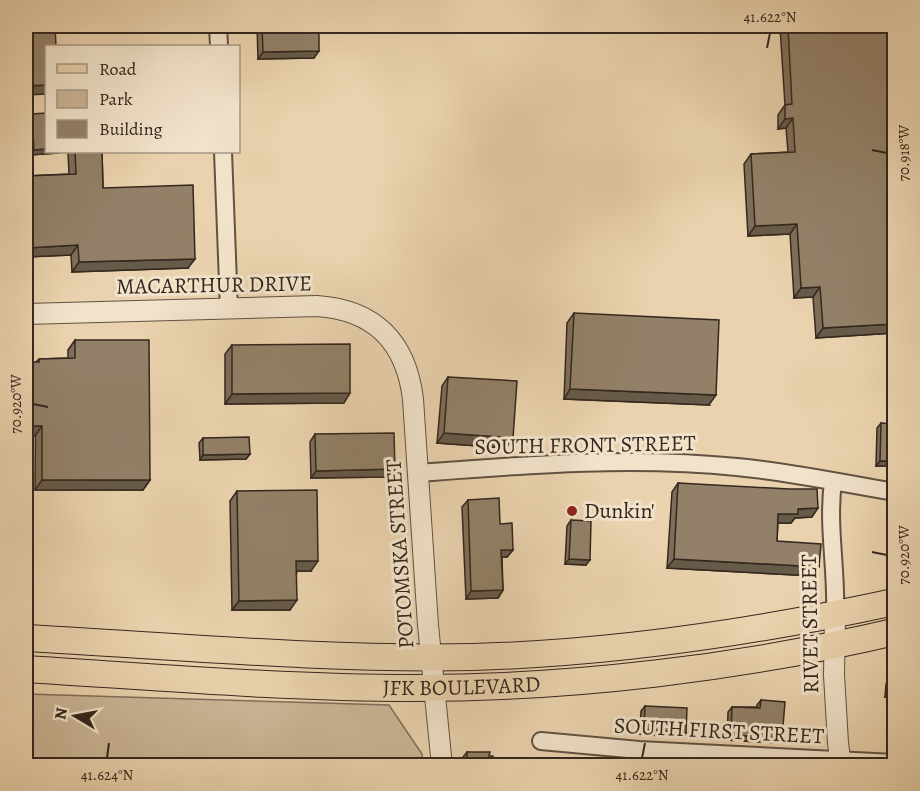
<svg xmlns="http://www.w3.org/2000/svg" width="920" height="791" font-family="Alegreya,serif">
	<style>
		.green { fill: #cab595; stroke: #7f6e5a; stroke-width: 1.5 }
		.lines { fill: none; stroke-linecap: round; stroke-linejoin: round }
		.minor-casing { stroke: #615242; stroke-width: 20 }
		.tertiary-casing { stroke: #615242; stroke-width: 22 }
		.primary-casing { stroke: #34271e; stroke-width: 28 }
		.minor { stroke: #f1e2ca; stroke-width: 16 }
		.tertiary { stroke: #f1e2ca; stroke-width: 20 }
		.primary { stroke: #e9d2ad; stroke-width: 26 }
		.wall { fill: #7e6e59; stroke: #34271e; stroke-width: 1.5 }
		.shaded-wall { fill: #665a49; stroke: #34271e; stroke-width: 1.5 }
		.building { fill: #928068; stroke: #34271e; stroke-width: 1.5 }
		.ticks { fill: none; stroke: #34271e; stroke-width: 2 }
		.poi-dot { fill: #8f2418; stroke: #f1e2ca; stroke-width: 2 }
		.labels { text-anchor: middle; dominant-baseline: central; stroke-width: 6; stroke-linejoin: round; paint-order: stroke }
		.street-label { font-size: 22px; fill: #34271e; stroke: #f1e2ca }
		.poi-label { font-size: 22px; fill: #34271e; stroke: #f1e2ca; text-anchor: start }
		.neatline { fill: none; stroke: #34271e; stroke-width: 2 }
		.ticks-label { font-size: 15px; text-anchor: middle; fill: #34271e }
	</style>
	<rect width="100%" height="100%" fill="#e9d2ad"/>
	<filter id="stains"><feTurbulence type="fractalNoise" baseFrequency=".00333" numOctaves="4"/><feColorMatrix values="0 0 0 0 .2 0 0 0 0 .09 0 0 0 0 .02 0 0 0 .5 -.17"/></filter>
	<radialGradient id="worn" r=".72"><stop offset=".6" stop-color="#630" stop-opacity="0"/><stop offset="1" stop-color="#630" stop-opacity=".3"/></radialGradient>
	<!-- green -->
	<path class="green" d="M26 694 389 705 422 754 423 765H26Z"/>
	<g class="lines">
		<defs>
			<path id="minor" d="M218 26 219 46
				M223 152 229 309
				M418 473C524 465 631 456 737 467 790 472 842 483 894 492
				M833 482C827 526 837 570 835 615
				M541 741 639 750 894 763"/>
			<path id="tertiary" d="M26 314 317 306C375 310 406 342 413 399L428 625 442 766
				M835 615 834 675 838 743 841 766"/>
			<g id="primary">
				<path d="M26 638C174 646 324 660 473 657 615 653 756 632 894 602"/>
				<path id="s1" d="M26 669C155 677 284 688 414 688 573 688 740 668 894 632"/>
			</g>
		</defs>
		<!-- minor casing -->
		<use href="#minor" class="minor-casing"/>
		<!-- tertiary casing -->
		<use href="#tertiary" class="tertiary-casing"/>
		<!-- primary casing -->
		<use href="#primary" class="primary-casing"/>
		<!-- minor -->
		<use href="#minor" class="minor"/>
		<!-- tertiary -->
		<use href="#tertiary" class="tertiary"/>
		<!-- primary -->
		<use href="#primary" class="primary"/>
	</g>
	<!-- wall -->
	<path class="wall" d="M257 26H319L314 58 258 59Z
		M781 26H894V333L816 338 813 297 794 298 790 234 748 236 744 164 751 154 788 152 786 128 778 129V115L785 105 780 27Z
		M32 114 46 152H59L58 153 30 155 28 119Z
		M68 152H102L103 188 188 268 72 272 71 255 26 257V176L69 174Z
		M574 313 709 405 564 399 567 323Z
		M75 340 150 480 143 490H35L36 362 39 359 68 358V350Z
		M232 345 344 403 225 404V354Z
		M448 377 506 448 437 443 442 386Z
		M881 423 894 466H876L877 428Z
		M315 434 395 469 390 477 311 478 310 442Z
		M203 438 250 454 246 459 200 460 199 443Z
		M678 483 812 517 795 518 791 523H778L777 541 813 576 667 568 672 492Z
		M237 491 311 571H297L290 610H232L230 501Z
		M468 500 500 524 513 550 507 557H502L503 590 498 598 466 599 462 507Z
		M571 520 586 565 565 564 567 526Z
		M894 670V703H890V697H885L886 684 889 679H890L891 675Z
		M761 700 779 743 727 740 728 712 732 707H757V705Z
		M645 706 686 733 683 738 640 734 641 711Z
		M467 752 489 756 493 765H463V757Z"/>
	<!-- shaded-wall -->
	<path class="shaded-wall" d="M319 51 314 58 258 59 263 52Z
		M46 85V94L26 95V86Z
		M793 118 786 128 778 129 785 119Z
		M46 149V152H59L58 153 30 155 34 150Z
		M797 224 790 234 748 236 755 226Z
		M78 245 71 255 26 257V248Z
		M195 259 188 268 72 272 79 262Z
		M820 287 813 297 794 298 801 288Z
		M894 324V333L816 338 823 328Z
		M570 389 716 395 709 405 564 399Z
		M350 393 344 403 225 404 232 394Z
		M26 426H42L35 436H26Z
		M444 433 513 438 506 448 437 443Z
		M250 454 246 459 200 460 203 455Z
		M880 461H894V466H876Z
		M395 469 390 477 311 478 316 471Z
		M42 480H150L143 490H35Z
		M818 508 812 517 795 518 791 523H772L778 514 798 509Z
		M501 550H513L507 557H496Z
		M569 559 590 560 586 565 565 564Z
		M674 559 819 567 813 576 667 568Z
		M296 561H318L311 571H290Z
		M503 590 498 598 466 599 471 591Z
		M297 600 290 610H232L239 601Z
		M889 692H893L890 697H885Z
		M893 698H894V703H890Z
		M644 729 686 733 683 738 640 734Z
		M731 735 782 738 779 743 727 740Z"/>
	<!-- building -->
	<path class="building" d="M26 26H55L56 46H46V85L26 86Z
		M262 26H319V51L263 52Z
		M788 26H894V324L823 328 820 287 801 288 797 224 755 226 751 154 795 152 793 118 785 119V105L792 104Z
		M46 113V149L34 150 32 114Z
		M75 152H102L103 188 193 185 195 259 79 262 78 245 26 248V176L76 174Z
		M574 313 719 320 716 395 570 389Z
		M75 340H149L150 480H42V426H26V362H39V359L75 358Z
		M350 344V393L232 394V345Z
		M448 377 517 381 513 438 444 433Z
		M881 423 894 424V461H880Z
		M394 433 395 469 316 471 315 434Z
		M249 437 250 454 203 455V438Z
		M678 483 789 489H817L818 508 798 509V514H778L777 541 821 544 819 567 674 559Z
		M317 490 318 561H296L297 600 239 601 237 491Z
		M499 498 500 524 512 523 513 550H501L503 590 471 591 468 500Z
		M571 520 591 521 590 560 569 559Z
		M894 670V698H893V692H889V679L894 680Z
		M761 700 785 702 782 738 731 735 732 707 760 708Z
		M645 706 687 708 686 733 644 729Z
		M467 752H490L489 756H493V765H467Z
		M757 762 773 763V765H757Z"/>
	<!-- ticks -->
	<path class="ticks" d="M767 48 770 33M872 150 887 153M33 404 48 407M872 552 887 555M107 758 109 743M642 758 645 743"/>
	<!-- markers -->
	<circle class="poi-dot" cx="572" cy="511" r="6"/>
	<g class="labels">
		<!-- street labels -->
		<g class="street-label">
			<text transform="translate(214 285) rotate(-1)">MACARTHUR DRIVE</text>
			<text transform="translate(585 445) rotate(-1)">SOUTH FRONT STREET</text>
			<text transform="translate(400 554) rotate(-94)">POTOMSKA STREET</text>
			<text transform="translate(810 624) rotate(-91)">RIVET STREET</text>
			<text stroke="none"><textPath href="#s1" startOffset="436">JFK BOULEVARD</textPath></text>
			<text transform="translate(719 731) rotate(3)">SOUTH FIRST STREET</text>
		</g>
		<!-- poi labels -->
		<g class="poi-label">
			<text x="584" y="511">Dunkin'</text>
		</g>
	</g>
	<!-- margin -->
	<rect width="920" height="791" fill="none" stroke="#e9d2ad" stroke-width="66"/>
	<!-- legend -->
	<rect x="45" y="45" width="195" height="108" fill="#f1e2ca" stroke="#a59785" stroke-width="1.5"/>
	<rect x="57" y="64" width="30" height="9" fill="#e9d2ad" stroke="#a59785" stroke-width="1.5"/>
	<text x="99" y="75" font-size="18" fill="#34271e">Road</text>
	<rect x="57" y="90" width="30" height="18" fill="#cab595" stroke="#a59785" stroke-width="1.5"/>
	<text x="99" y="105" font-size="18" fill="#34271e">Park</text>
	<rect x="57" y="120" width="30" height="18" fill="#928068" stroke="#a59785" stroke-width="1.5"/>
	<text x="99" y="135" font-size="18" fill="#34271e">Building</text>
	<!-- north arrow -->
	<g transform="translate(75 716) rotate(280)" stroke="#f1e2ca" stroke-width="4.5" paint-order="stroke">
	<path d="M0-4.5L10 22L0 15L-10 22Z" fill="#34271e"/>
	<text y="-9" font-size="16" font-weight="bold" text-anchor="middle" fill="#34271e">N</text>
	</g>
	<rect x="33" y="33" width="854" height="725" class="neatline"/>
	<g class="ticks-label">
		<text x="770" y="22">41.622°N</text>
		<text transform="translate(904 153) rotate(-90)" y="5">70.918°W</text>
		<text transform="translate(16 404) rotate(-90)" y="5">70.920°W</text>
		<text transform="translate(904 555) rotate(-90)" y="5">70.920°W</text>
		<text x="107" y="780">41.624°N</text>
		<text x="642" y="780">41.622°N</text>
	</g>
	<rect width="100%" height="100%" filter="url(#stains)"/>
	<rect width="100%" height="100%" fill="url(#worn)"/>
</svg>
